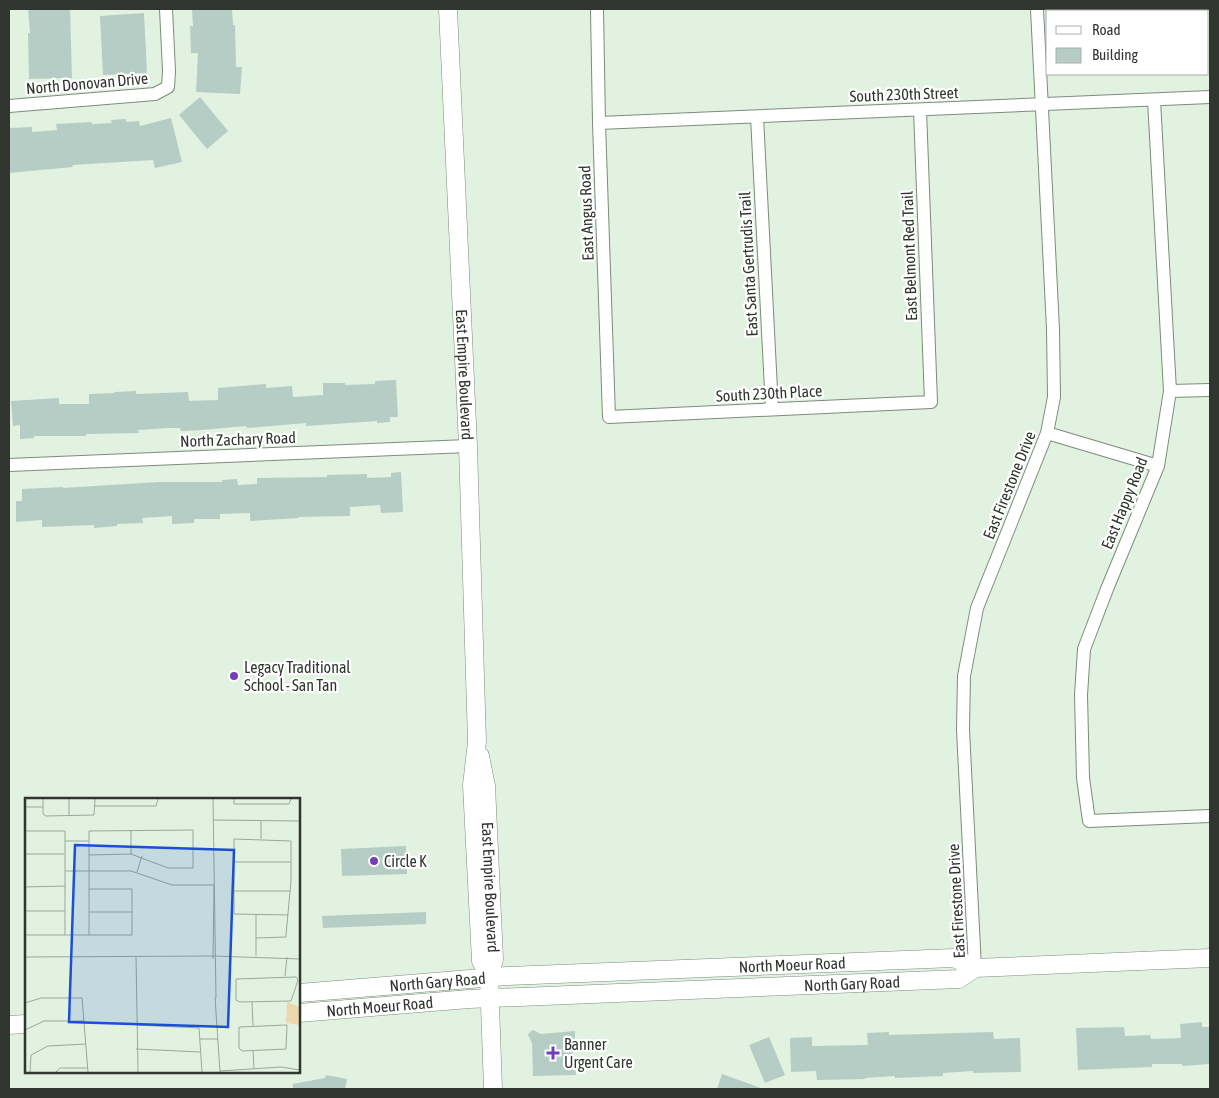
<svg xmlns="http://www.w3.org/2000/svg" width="1219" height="1098" font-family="'Asap Condensed',sans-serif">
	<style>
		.building { fill: #b5cdc5 }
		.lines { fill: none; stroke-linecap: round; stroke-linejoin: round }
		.street-casing { stroke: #7d8b7c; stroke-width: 14 }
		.secondary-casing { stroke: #7d8b7c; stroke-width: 19 }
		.street { stroke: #fff; stroke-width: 12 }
		.secondary { stroke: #fff; stroke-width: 18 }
		.poi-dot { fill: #723fb6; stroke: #fff; stroke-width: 2 }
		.labels { text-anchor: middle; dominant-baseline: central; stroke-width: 4.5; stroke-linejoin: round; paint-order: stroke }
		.street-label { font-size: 16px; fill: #30362f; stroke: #fff }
		.poi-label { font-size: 16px; fill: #30362f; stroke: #fff; text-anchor: start }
		.inset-road { fill: none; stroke: #9ba79a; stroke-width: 1 }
		.view { fill: #1d4ed8; fill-opacity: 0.15; stroke: #1d4ed8; stroke-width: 2.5 }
		.inset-edge { fill: none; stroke: #30362f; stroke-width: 2.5 }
	</style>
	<rect width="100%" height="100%" fill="#e2f2e1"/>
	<!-- building -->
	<path class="building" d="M28 9H70L72 78 29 79 28 33H30Z
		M192 9H232L233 25H235L236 67H242L240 94 196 92 198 53H191L190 26H193Z
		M144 13 147 73 103 75 100 16Z
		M200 97 228 131 207 149 179 115Z
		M171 118 182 162 155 168 153 160 72 165 73 167 9 173V128L32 127V132L57 130 56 124 91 122 92 124 112 123 111 120 126 119V122L139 121 140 126Z
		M396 380 398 417H390V422L377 423V421L306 426V423L247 428 246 426 202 430 181 431 180 428H168L138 430 139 433 86 434V436H34V438L20 439V425L13 426 11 401 59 398V404H89V394L114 393V392L136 391V394L188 392 189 401 218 400V388L266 384V388L292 386 293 397 323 395V383H345V385L375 384V381Z
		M401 472 403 512 381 513 380 505 350 507V516L298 517 299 518 250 521V513L220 514V519H194V523L172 524V516L142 518 143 523 117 524V526L94 528V525L42 527V520L16 522V501H22V489L63 487V488L159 482H222V480L237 479 238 485 257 484V478L327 477V475L367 474V478L391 477V473Z
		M406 846 407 874 342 876 341 849Z
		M426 912V924L323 928 322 916Z
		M1202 1022V1027H1210V1064L1182 1066V1064H1152V1067L1078 1070 1076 1028 1124 1027 1125 1036 1150 1035 1151 1039 1181 1038 1180 1024Z
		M533 1030 541 1034 575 1031V1042H572L573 1065H575L576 1075 533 1076 532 1043 528 1035 530 1032Z
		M889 1032V1035L993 1032 994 1039 1020 1038 1021 1072 973 1073V1071L943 1073V1076L895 1078V1076L865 1078V1079L817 1080 816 1071 791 1072 790 1038 812 1037V1046L868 1045 867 1033Z
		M769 1037 785 1075 765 1083 749 1045Z
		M722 1074 761 1088V1089H717Z
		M326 1075 347 1079 345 1089H293V1084L325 1078Z"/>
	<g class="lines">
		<defs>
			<path id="street" d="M597 9 599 123 609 417 931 402 920 110
				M1154 100 1170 391 1158 466 1107 589 1084 649 1081 695 1083 778 1089 821 1210 816
				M9 106 155 94 168 87 169 71 166 9
				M757 117 772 409
				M599 123 1210 97
				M1170 391 1210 390
				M1047 433 1158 466
				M9 465 468 446
				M975 968 963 730 964 676 977 608 1047 433 1054 397 1053 329 1037 9"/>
			<g id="secondary">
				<path id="s1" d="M448 9 468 446 477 742 472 785 481 961 489 977"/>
				<path id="s2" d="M480 756 486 786 494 959 489 977 493 1089"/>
				<path id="s3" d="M299 993 507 976 954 958 975 968"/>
				<path id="s4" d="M299 1013 469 999 959 979 975 968 1210 958"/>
				<path d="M9 1025 26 1024"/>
			</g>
		</defs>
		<!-- street casing -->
		<use href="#street" class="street-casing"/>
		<!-- secondary casing -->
		<use href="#secondary" class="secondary-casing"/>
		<!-- street -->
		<use href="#street" class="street"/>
		<!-- secondary -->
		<use href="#secondary" class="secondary"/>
	</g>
	<!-- markers -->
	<g class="poi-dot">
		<circle cx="234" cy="676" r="5"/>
		<circle cx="374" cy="861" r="5"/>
		<path d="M550.5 1045.5h5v5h5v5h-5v5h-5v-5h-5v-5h5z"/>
	</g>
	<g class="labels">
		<!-- street labels -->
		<g class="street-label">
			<text transform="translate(87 83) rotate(-5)">North Donovan Drive</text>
			<text transform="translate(904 94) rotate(-2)">South 230th Street</text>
			<text transform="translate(586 213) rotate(-92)">East Angus Road</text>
			<text transform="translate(909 256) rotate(-92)">East Belmont Red Trail</text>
			<text transform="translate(748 264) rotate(-93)">East Santa Gertrudis Trail</text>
			<text stroke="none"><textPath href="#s1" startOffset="366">East Empire Boulevard</textPath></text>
			<text transform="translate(769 393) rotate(-3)">South 230th Place</text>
			<text transform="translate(238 439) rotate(-2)">North Zachary Road</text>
			<text transform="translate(1009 485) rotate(-68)">East Firestone Drive</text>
			<text transform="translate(1124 503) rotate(-68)">East Happy Road</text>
			<text stroke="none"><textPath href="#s2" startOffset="132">East Empire Boulevard</textPath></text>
			<text transform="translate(956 901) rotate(-93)">East Firestone Drive</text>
			<text stroke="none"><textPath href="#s3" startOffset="494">North Moeur Road</textPath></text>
			<text stroke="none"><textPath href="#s3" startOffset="139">North Gary Road</textPath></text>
			<text stroke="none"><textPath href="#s4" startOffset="554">North Gary Road</textPath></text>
			<text stroke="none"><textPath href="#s4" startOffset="81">North Moeur Road</textPath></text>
		</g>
		<!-- poi labels -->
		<g class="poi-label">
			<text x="244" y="667">Legacy Traditional<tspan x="244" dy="18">School - San Tan</tspan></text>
			<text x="384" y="861">Circle K</text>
			<text x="564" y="1044">Banner<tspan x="564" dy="18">Urgent Care</tspan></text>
		</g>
	</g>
	<!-- overview -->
	<g transform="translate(25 798)">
		<rect width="275" height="275" fill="#e2f2e1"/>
		<path d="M262 204 275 209V227L261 225Z" fill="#eed7af"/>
		<path class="inset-road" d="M18 1V16L21 18 69 17 70 1M188 1 191 200M209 1V6H264L266 1M70 8H131L133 1M0 9H18M44 17V1M188 22 275 23M0 33H40V137M106 33V56M236 41V23M40 43H64M0 56H39M64 57 106 56 143 70H168V32L64 33V137M208 64H266M40 73H106L147 87H189M112 74 117 58M0 89 40 88M208 93H265M0 113H40M64 114H107M231 116V158M0 137H107V91H64M231 140 261 139V137L266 83V43L209 41V116L263 117M111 158 113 274M188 158 275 161M0 159 188 158M188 161 189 87M260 178 262 159M271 179 273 182 266 203 215 204 211 202V181ZM190 199 195 274M227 204 228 228M0 205 16 200H57L63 274M111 227 174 230 177 274M262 227 261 251 217 253 214 250V229ZM0 232 19 223H59M175 241H193M111 251 175 254M228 253 229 271M195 273 256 269 275 272M5 274 6 257 23 248 61 246M31 274 35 270H63"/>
		<path class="view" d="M50 47 209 52 203 229 44 224Z"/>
		<rect width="275" height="275" class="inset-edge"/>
	</g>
	<!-- border -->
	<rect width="1219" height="1098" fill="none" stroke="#30362f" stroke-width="20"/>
	<!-- legend -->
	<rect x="1046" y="10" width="162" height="65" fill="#ffffff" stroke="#acafac"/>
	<rect x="1056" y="26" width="25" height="8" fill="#ffffff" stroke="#acafac"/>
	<text x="1092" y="35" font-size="15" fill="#30362f">Road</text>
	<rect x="1056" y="48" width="25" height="15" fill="#b5cdc5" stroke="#acafac"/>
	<text x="1092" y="60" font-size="15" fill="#30362f">Building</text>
</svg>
